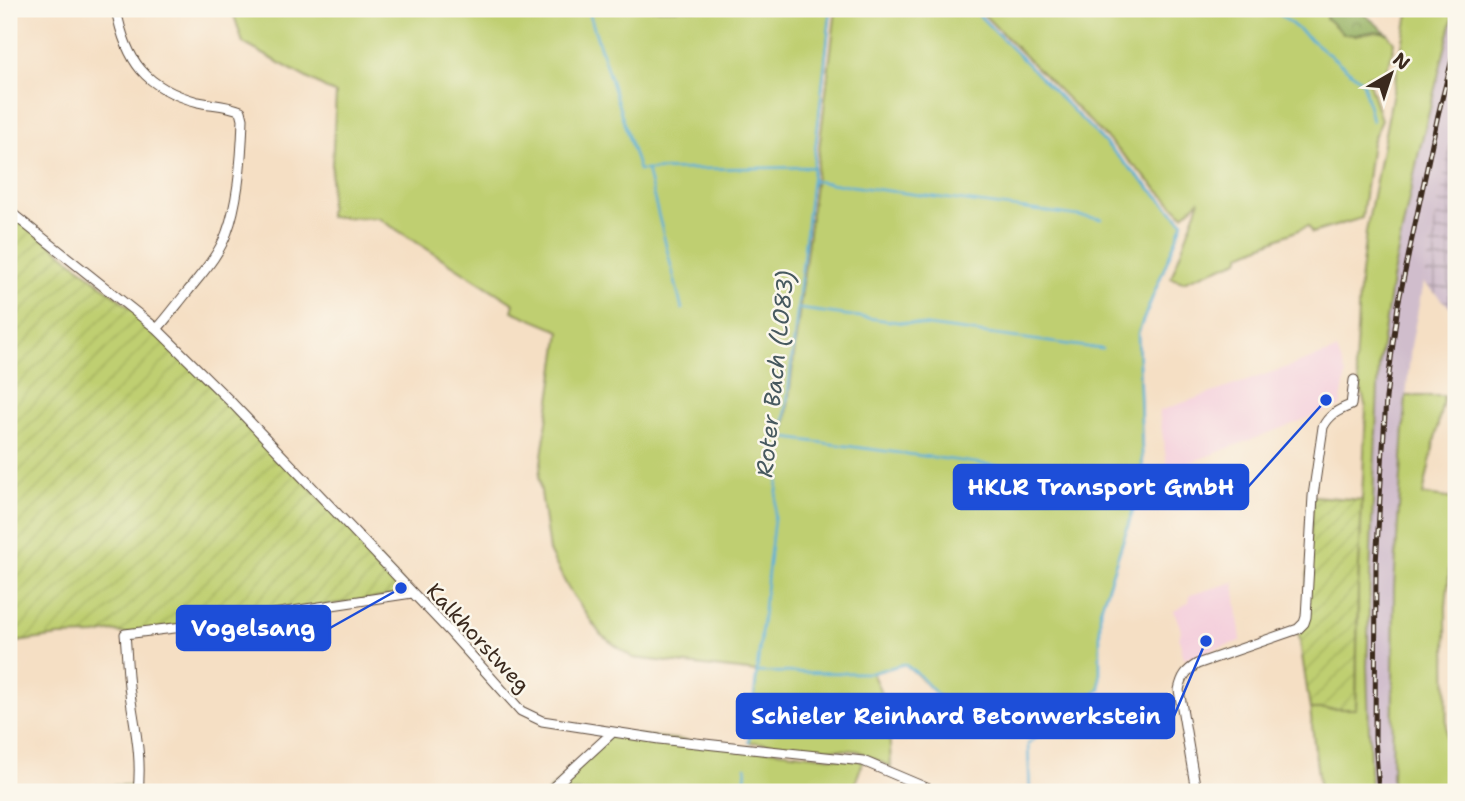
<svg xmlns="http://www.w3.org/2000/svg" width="1465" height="801" font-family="'Shantell Sans',sans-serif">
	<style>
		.built { fill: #f4cfdc }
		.industrial { fill: url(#industrial-grid) }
		.railway { fill: #d0bdcc }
		.grass { fill: #bfcf71; stroke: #7d7c48; stroke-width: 2 }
		.forest { fill: url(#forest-crowns); stroke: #696e40; stroke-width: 2 }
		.garden { fill: url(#garden-furrows); stroke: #7d7c48; stroke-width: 2 }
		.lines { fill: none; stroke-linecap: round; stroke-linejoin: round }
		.stream { stroke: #5cb0d8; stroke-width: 2.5 }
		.minor-casing { stroke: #574537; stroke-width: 11 }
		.minor { stroke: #fff; stroke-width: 9 }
		.rail-casing { stroke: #3b2a1e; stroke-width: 5 }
		.rail { stroke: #fbf7ec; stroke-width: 2.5; stroke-dasharray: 8; stroke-linecap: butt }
		.labels { text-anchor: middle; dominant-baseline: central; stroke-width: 5; stroke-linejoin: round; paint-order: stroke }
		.street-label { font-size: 21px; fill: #3b2a1e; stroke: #fbf7ec }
		.water-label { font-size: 23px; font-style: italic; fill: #47595f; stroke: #fbf7ec }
		.leader { fill: none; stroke: #1d4ed8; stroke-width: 2.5 }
		.callout-dot { fill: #1d4ed8; stroke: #fbf7ec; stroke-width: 2.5 }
		.callout { fill: #1d4ed8; stroke: #1d4ed8; stroke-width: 2.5 }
		.callout-label { font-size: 23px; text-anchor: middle; font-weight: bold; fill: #fff }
	</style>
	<defs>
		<pattern id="industrial-grid" width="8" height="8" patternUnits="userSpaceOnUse" patternTransform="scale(1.75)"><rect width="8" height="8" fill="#d0bdcc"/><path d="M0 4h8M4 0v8" fill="none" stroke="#aa9aa5"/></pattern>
		<pattern id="forest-crowns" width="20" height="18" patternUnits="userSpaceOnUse" patternTransform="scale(1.75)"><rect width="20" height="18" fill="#97b263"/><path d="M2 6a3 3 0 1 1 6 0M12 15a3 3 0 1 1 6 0" fill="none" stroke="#7c9151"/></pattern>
		<pattern id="garden-furrows" width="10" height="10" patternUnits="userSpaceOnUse" patternTransform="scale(1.75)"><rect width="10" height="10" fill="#bfcf71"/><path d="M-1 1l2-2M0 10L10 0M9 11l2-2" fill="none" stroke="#a5b261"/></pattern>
	</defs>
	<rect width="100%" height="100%" fill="#fbf7ec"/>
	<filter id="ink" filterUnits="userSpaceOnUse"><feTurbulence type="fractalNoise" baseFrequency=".0143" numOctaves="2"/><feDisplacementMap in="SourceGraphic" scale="14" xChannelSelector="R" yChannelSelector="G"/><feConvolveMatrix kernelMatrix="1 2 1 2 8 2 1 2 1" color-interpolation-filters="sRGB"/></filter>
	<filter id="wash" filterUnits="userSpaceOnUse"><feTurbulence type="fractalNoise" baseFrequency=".00686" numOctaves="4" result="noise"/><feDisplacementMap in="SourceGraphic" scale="28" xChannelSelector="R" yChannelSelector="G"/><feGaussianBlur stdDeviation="1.57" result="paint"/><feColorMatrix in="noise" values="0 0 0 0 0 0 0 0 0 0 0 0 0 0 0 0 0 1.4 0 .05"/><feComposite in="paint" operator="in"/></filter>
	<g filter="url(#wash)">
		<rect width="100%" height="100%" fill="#f5dfc4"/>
		<!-- built -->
		<path class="built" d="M1337 350 1346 375 1340 406 1168 471 1159 411Z
			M1234 582 1241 641 1184 658 1179 639 1181 630 1174 611 1189 602 1190 595Z"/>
		<!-- industrial -->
		<path class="industrial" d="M1453 125H1456V313L1423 282Z"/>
		<!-- railway -->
		<path class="railway" d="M1455 9H1456V109L1411 346 1404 418 1394 587 1393 792H1371L1367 666 1372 522 1379 366 1392 279 1418 156Z"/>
		<!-- grass -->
		<path class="grass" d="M232 9H831L781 464 836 9H973L1183 222 1138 333 1143 480 1100 611V689L1059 720 955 710C936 697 923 677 904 664L872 673 888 707 891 767 858 751 749 742 757 672 633 658 601 635 568 588 549 551 539 477 560 331 512 311 514 304 378 218 329 217 336 94 243 43Z
			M978 9H1327V18L1355 35 1376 31 1387 33 1394 42C1393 54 1389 64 1383 75L1367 76 1381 120 1372 142 1362 218 1312 233 1308 226 1241 254 1239 260 1183 282 1171 278 1200 200 1183 215Z
			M1409 9H1455L1418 156 1392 279 1379 366 1372 522 1367 666 1371 792H1320L1310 709 1356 708 1358 588 1366 408 1355 367 1359 291 1366 232Z
			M1406 396H1444L1423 495 1456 499 1446 607 1447 792H1393L1392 783 1394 587Z
			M613 732 863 761 852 792H548Z
			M134 785V792H9V788Z"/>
		<!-- forest -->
		<path class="forest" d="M1327 9H1358L1387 33 1376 31 1355 35 1344 34 1326 18Z"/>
		<!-- garden -->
		<path class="garden" d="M9 211 157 329 412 593 125 634 112 631 96 635 59 636 9 643Z
			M1313 496 1362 500 1358 588 1356 709H1310L1298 629 1304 623Z"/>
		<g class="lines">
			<!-- stream -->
			<path class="stream" d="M588 9 639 170 813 167
				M973 9 1183 222 1138 333 1143 480 1100 611V689L1028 744 1030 792
				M1273 9 1363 82 1372 121
				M647 170 682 309
				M814 181 1102 219
				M800 309 1102 349
				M786 438 1098 479
				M757 672 871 673 904 664 917 673 944 702 955 710 1032 717
				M749 742 831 9
				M744 792 746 767"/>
		</g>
	</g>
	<g filter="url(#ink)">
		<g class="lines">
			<defs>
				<path id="minor" d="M116 9C126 61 145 88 198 102 212 105 227 105 241 111L243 119C242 153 239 200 227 232 219 255 203 272 188 291 178 303 168 317 157 329
					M9 211 157 329 233 404 451 633 521 711 542 721 659 739 863 761 936 792
					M138 792C142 756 135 729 130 694 127 674 127 654 125 634L199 625 412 593
					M548 792 613 732
					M1194 792 1195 785 1179 690C1182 676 1186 671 1197 664L1298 629 1304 623 1306 617 1313 496 1323 427C1329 415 1338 410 1351 405L1354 380"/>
			</defs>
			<!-- minor casing -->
			<use href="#minor" class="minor-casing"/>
			<!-- minor -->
			<use href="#minor" class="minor"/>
			<defs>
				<path id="rail" d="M1379 792 1375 738 1376 564 1386 398 1398 305 1438 115 1456 43"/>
			</defs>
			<!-- rail casing -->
			<use href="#rail" class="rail-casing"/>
			<!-- rail -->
			<use href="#rail" class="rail"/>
		</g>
	</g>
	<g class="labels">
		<!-- street labels -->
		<g class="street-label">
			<text transform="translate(478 638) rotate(47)">Kalkhorstweg</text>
		</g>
		<!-- water labels -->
		<g class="water-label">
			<text transform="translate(775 374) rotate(-84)">Roter Bach (L083)</text>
		</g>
	</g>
	<!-- callouts -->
	<path class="leader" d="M1326 400L1248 487M401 588L330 628M1206 641L1174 716"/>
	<g class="callout-dot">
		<circle cx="1326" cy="400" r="7"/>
		<circle cx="401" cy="588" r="7"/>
		<circle cx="1206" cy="641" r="7"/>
	</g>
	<g class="callout">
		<rect x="954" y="465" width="294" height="44" rx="7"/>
		<rect x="177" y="606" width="153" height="44" rx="7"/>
		<rect x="737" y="694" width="437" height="44" rx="7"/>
	</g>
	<g class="callout-label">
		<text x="1101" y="495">HKLR Transport GmbH</text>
		<text x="253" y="636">Vogelsang</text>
		<text x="956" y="724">Schieler Reinhard Betonwerkstein</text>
	</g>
	<!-- margin -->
	<rect width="1465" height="801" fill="none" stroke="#fbf7ec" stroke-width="35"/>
	<!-- north arrow -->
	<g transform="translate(1391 74) rotate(39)" stroke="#fbf7ec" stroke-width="5" paint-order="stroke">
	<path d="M0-5L12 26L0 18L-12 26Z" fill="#3b2a1e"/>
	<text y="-10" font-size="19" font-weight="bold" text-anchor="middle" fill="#3b2a1e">N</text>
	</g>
</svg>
